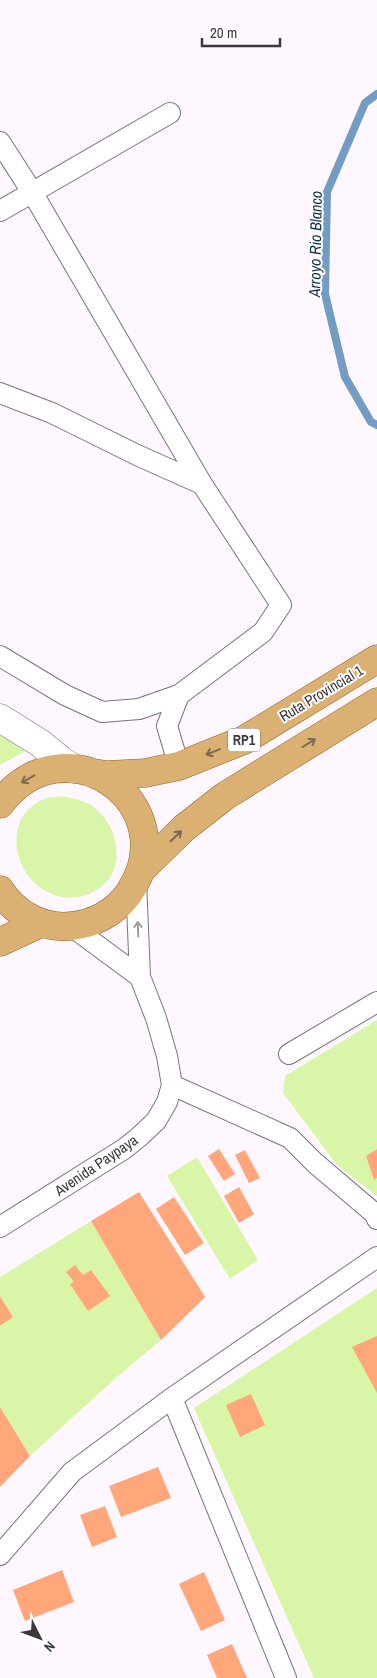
<svg xmlns="http://www.w3.org/2000/svg" width="377" height="1678" font-family="'Archivo Narrow',sans-serif">
	<style>
		.green { fill: #d9f5a8 }
		.lines { fill: none; stroke-linecap: round; stroke-linejoin: round }
		.stream { stroke: #739cc2; stroke-width: 8 }
		.building { fill: #ffa67b }
		.street-casing { stroke: #7a737b; stroke-width: 22 }
		.secondary-casing { stroke: #7a737b; stroke-width: 29 }
		.primary-casing { stroke: #926423; stroke-width: 29 }
		.street { stroke: #fff; stroke-width: 20 }
		.secondary { stroke: #fff; stroke-width: 28 }
		.primary { stroke: #dab073; stroke-width: 28 }
		.oneway { stroke: #7b6852 }
		.oneway2 { stroke: #9d9c9e }
		.labels { text-anchor: middle; dominant-baseline: central; stroke-width: 4; stroke-linejoin: round; paint-order: stroke }
		.shield { fill: #fff; stroke: #767476; stroke-width: 1 }
		.shield-label { font-size: 14px; font-weight: bold; fill: #3b383c }
		.street-label { font-size: 15px; fill: #3b383c; stroke: #fff }
		.water-label { font-size: 16px; font-style: italic; fill: #11324b; stroke: #fff }
	</style>
	<rect width="100%" height="100%" fill="#fef7ff"/>
	<!-- green -->
	<path class="green" d="M0 728 31 748 0 765Z
		M62 796C73 798 82 800 91 805 117 822 128 867 101 887 56 921 0 868 21 819 26 810 37 801 47 798 52 797 57 797 62 796Z
		M377 1020V1149L366 1156 374 1180 377 1178V1196L337 1165 283 1093 285 1076Z
		M197 1157 258 1260 230 1279 167 1176Z
		M91 1221 161 1340 117 1377 30 1456 0 1407V1326L13 1317 0 1296V1277Z
		M377 1288V1678H314L194 1408Z"/>
	<g class="lines">
		<!-- stream -->
		<path class="stream" d="M377 94 365 103 327 192 325 294 345 377 371 422 377 425"/>
	</g>
	<!-- building -->
	<path class="building" d="M219 1149 235 1174 224 1181 208 1156Z
		M377 1149V1178L374 1180 366 1156Z
		M245 1150 260 1178 249 1183 235 1155Z
		M239 1187 254 1214 239 1223 224 1196Z
		M139 1192 205 1297 161 1340 91 1221Z
		M174 1197 204 1243 185 1255 156 1209Z
		M75 1265 83 1275 91 1270 110 1296 88 1311 70 1284 74 1282 66 1272Z
		M0 1296 13 1317 0 1326Z
		M377 1336V1393L352 1347Z
		M251 1394 265 1425 240 1437 226 1405Z
		M0 1407 30 1456 0 1487Z
		M158 1467 171 1498 121 1517 109 1486Z
		M105 1506 117 1537 92 1547 80 1515Z
		M62 1570 74 1602 25 1621 13 1590Z
		M204 1572 225 1620 201 1631 179 1584Z
		M232 1644 247 1678H217L207 1655Z"/>
	<g class="lines">
		<defs>
			<path id="street" d="M0 142 32 192 202 484 281 605 263 632 179 695 167 726 179 766
				M0 211 170 113
				M0 393 52 413 137 455 202 484
				M0 656 65 695 102 712 139 709 179 695
				M71 926 140 977
				M289 1054 377 1002
				M172 1085 290 1138 315 1163 374 1213 377 1219
				M0 1227 124 1149 139 1137 156 1121 167 1102 172 1085 167 1056 156 1018 140 977 136 882
				M172 1398 377 1257
				M0 1555 72 1472 172 1398 286 1678"/>
			<path id="secondary" d="M0 718 40 743 62 761 74 769"/>
			<path id="primary" d="M94 773 107 775 145 773 179 766 244 740 377 659
				M0 804C65 717 188 805 129 893 116 912 94 924 71 926 43 929 15 914 0 890
				M141 870 184 828 225 796 377 702
				M0 942 41 923"/>
		</defs>
		<!-- street casing -->
		<use href="#street" class="street-casing"/>
		<!-- secondary casing -->
		<use href="#secondary" class="secondary-casing"/>
		<!-- primary casing -->
		<use href="#primary" class="primary-casing"/>
		<!-- street -->
		<use href="#street" class="street"/>
		<!-- secondary -->
		<use href="#secondary" class="secondary"/>
		<!-- primary -->
		<use href="#primary" class="primary"/>
	</g>
	<!-- one-way arrows -->
	<defs><path id="oneway-shaft" d="M-6 0H5M1.5-3L5.5 0L1.5 3" fill="none" stroke-width="1.6" stroke-linecap="round" stroke-linejoin="round" transform="scale(1.25)"/></defs>
	<g class="oneway">
		<use href="#oneway-shaft" transform="translate(309 743) rotate(-32)"/>
		<use href="#oneway-shaft" transform="translate(213 752) rotate(158)"/>
		<use href="#oneway-shaft" transform="translate(28 779) rotate(151)"/>
		<use href="#oneway-shaft" transform="translate(176 836) rotate(-44)"/>
	</g>
	<use class="oneway2" href="#oneway-shaft" transform="translate(138 929) rotate(-92)"/>
	<g class="labels">
		<!-- shield labels -->
		<rect class="shield" x="228" y="728.5" width="32" height="23" rx="4"/>
		<g class="shield-label">
			<text x="244" y="740">RP1</text>
		</g>
		<!-- street labels -->
		<g class="street-label">
			<text transform="translate(321 693) rotate(-31)">Ruta Provincial 1</text>
			<text transform="translate(96 1165) rotate(-34)">Avenida Paypaya</text>
		</g>
		<!-- water labels -->
		<g class="water-label">
			<text transform="translate(315 244) rotate(-89)">Arroyo Rio Blanco</text>
		</g>
	</g>
	<!-- north arrow -->
	<g transform="translate(40 1638) rotate(132)" stroke="#ffffff" stroke-width="4" paint-order="stroke">
	<path d="M0-4L9 19L0 12L-9 19Z" fill="#3b383c"/>
	<text y="-8" font-size="14" font-weight="bold" text-anchor="middle" fill="#3b383c">N</text>
	</g>
	<!-- scale -->
	<path d="M202 38v8h78v-8" fill="none" stroke="#3b383c" stroke-width="2.5"/>
	<text x="210" y="38" font-size="15" fill="#3b383c" stroke="#ffffff" stroke-width="4" paint-order="stroke">20 m</text>
</svg>
